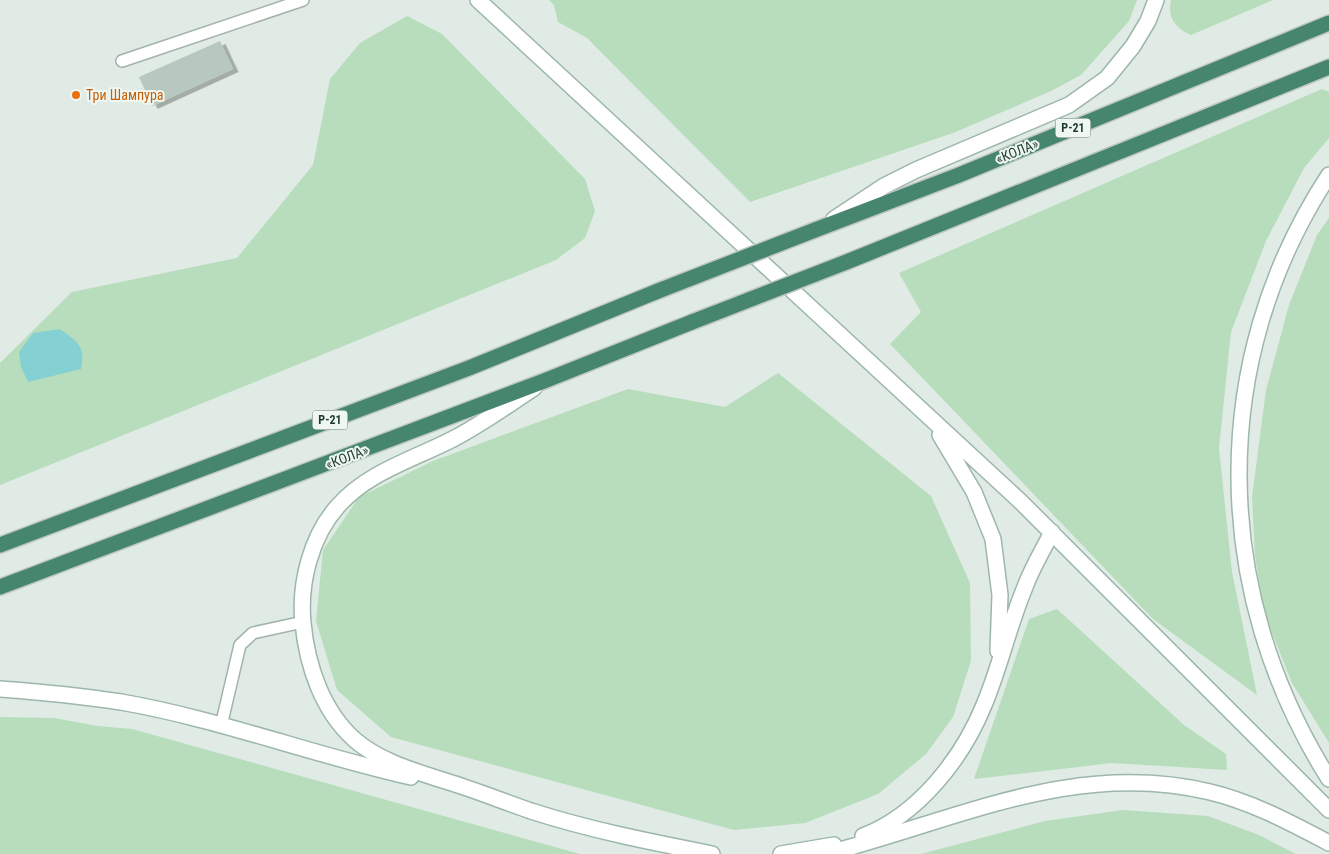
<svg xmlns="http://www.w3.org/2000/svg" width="1329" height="854" font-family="'Roboto Condensed',sans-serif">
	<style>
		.green { fill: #b7ddbc }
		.water { fill: #84d0d2 }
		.building { fill: #b7c8bf; filter: url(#shadow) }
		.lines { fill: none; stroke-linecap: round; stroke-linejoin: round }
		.service-casing { stroke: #a2b3aa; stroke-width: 14 }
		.secondary-casing { stroke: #9db7aa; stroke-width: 18 }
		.trunk-casing { stroke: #c0c8c5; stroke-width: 18 }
		.service { stroke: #fff; stroke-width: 11 }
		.secondary { stroke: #fff; stroke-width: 15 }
		.trunk { stroke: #46856e; stroke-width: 15 }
		.trunk-bridge-casing { stroke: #c0c8c5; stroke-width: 18; stroke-linecap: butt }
		.trunk-bridge { stroke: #46856e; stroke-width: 15 }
		.food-dot { fill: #e8710a; stroke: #eff7f2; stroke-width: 2 }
		.labels { text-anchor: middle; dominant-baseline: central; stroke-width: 4; stroke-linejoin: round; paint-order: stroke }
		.shield { fill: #eff7f2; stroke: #5d736a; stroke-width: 1 }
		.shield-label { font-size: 12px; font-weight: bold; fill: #1f3b30 }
		.food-label { font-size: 14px; fill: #c56008; stroke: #eff7f2; text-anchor: start }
		.street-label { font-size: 14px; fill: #1f3b30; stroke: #eff7f2 }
	</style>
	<defs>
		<filter id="shadow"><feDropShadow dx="5.5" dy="3" stdDeviation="0" flood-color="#0004"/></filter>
	</defs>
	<rect width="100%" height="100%" fill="#dfebe4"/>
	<!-- green -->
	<path class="green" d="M549 0H1137L1129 21 1081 75 1051 91 953 133 750 202 587 38 558 22 554 5Z
		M1171 0H1273L1191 35C1175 28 1167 18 1171 0Z
		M407 16 442 34 585 179 595 211 585 238 556 260 0 485V363L72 292 237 258 313 165 330 79 360 43Z
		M1322 89 1329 92V138L1304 168 1266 241 1231 332 1219 448 1232 572 1257 695 1153 619 890 344 921 312 899 273Z
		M1329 218V743L1292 683 1263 610 1255 555 1252 497 1266 390 1289 305 1317 235Z
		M778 373 931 496 970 583 971 661 953 717 926 754 878 794 805 823 734 830 391 737 337 690 316 621 323 550 359 497 433 461 628 389 725 407Z
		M1057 609 1184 725 1226 754 1227 770 1112 763 974 779 1029 619Z
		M0 717 54 718 98 726 132 729 580 854H0Z
		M1123 810 1208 816 1259 835 1296 854H921L1045 821Z"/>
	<!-- water -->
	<path class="water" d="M60 329C77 342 86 345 81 369L28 382 21 367 19 352 33 333Z"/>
	<!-- building -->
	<path class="building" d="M220 41 233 69 152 106 139 77Z"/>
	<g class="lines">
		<defs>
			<path id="service" d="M122 61 303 0
				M221 726 240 645 253 633 303 622"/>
			<path id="secondary" d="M478 0 1021 502 1329 810
				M1329 175C1207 361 1211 592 1329 779
				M834 219 884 186 916 170 1069 105 1107 78 1133 46 1148 21 1156 0
				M534 388C508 405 482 424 453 439 414 459 368 472 338 506 311 536 299 583 303 623 307 665 322 711 355 740 384 765 426 774 461 786 485 794 508 803 531 811 590 830 651 842 712 854
				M940 435 974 492 993 539 1000 595 998 651
				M0 689C40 692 81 696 121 702 219 719 313 755 411 777
				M863 836C918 815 962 759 984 705 1000 667 1009 625 1025 587 1032 568 1043 550 1052 532
				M781 854 834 845
				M825 854C955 821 1074 759 1210 792 1252 802 1291 823 1329 843"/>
			<path id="trunk" d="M815 230 959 175 1329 23
				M849 261 1329 67
				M0 545 469 368 658 291
				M0 587 544 381 692 322"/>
		</defs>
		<!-- service casing -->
		<use href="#service" class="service-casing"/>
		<!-- secondary casing -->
		<use href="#secondary" class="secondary-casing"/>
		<!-- trunk casing -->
		<use href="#trunk" class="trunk-casing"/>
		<!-- service -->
		<use href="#service" class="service"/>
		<!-- secondary -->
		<use href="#secondary" class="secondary"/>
		<!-- trunk -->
		<use href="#trunk" class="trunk"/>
		<defs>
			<path id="trunk-bridge" d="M658 291 815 230
				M692 322 849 261"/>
		</defs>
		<!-- trunk-bridge casing -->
		<use href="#trunk-bridge" class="trunk-bridge-casing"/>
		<!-- trunk-bridge -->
		<use href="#trunk-bridge" class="trunk-bridge"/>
	</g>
	<!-- markers -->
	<circle class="food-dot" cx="76" cy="95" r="5"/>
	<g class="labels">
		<!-- shield labels -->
		<g class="shield">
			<rect x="1055.5" y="118.5" width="35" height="19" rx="4"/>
			<rect x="312.5" y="410.5" width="35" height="19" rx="4"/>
		</g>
		<g class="shield-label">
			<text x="1073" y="128">Р-21</text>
			<text x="330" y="420">Р-21</text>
		</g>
		<!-- food labels -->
		<g class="food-label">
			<text x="86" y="95">Три Шампура</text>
		</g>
		<!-- street labels -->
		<g class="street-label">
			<text transform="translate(1017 151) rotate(-22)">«КОЛА»</text>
			<text transform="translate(347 457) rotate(-21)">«КОЛА»</text>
		</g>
	</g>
</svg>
